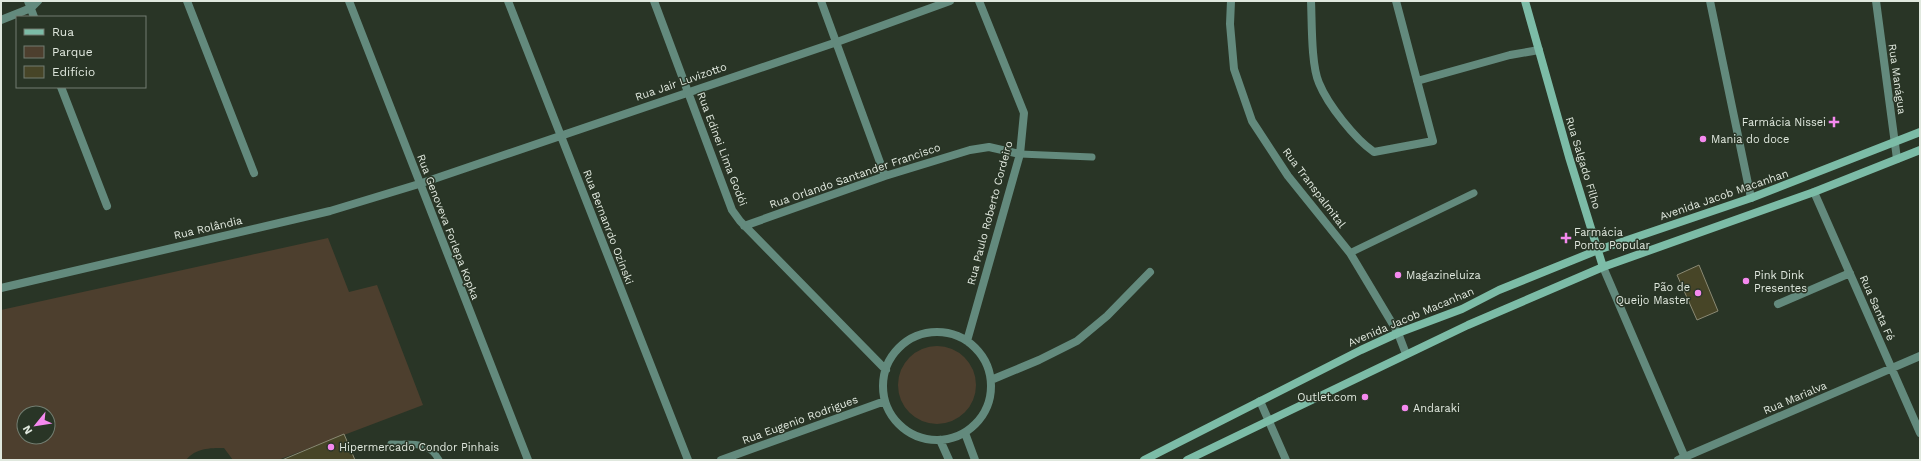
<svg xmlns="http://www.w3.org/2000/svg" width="1921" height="461" font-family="'Work Sans',sans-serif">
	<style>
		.green { fill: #4d3f2e; fill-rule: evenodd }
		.building { fill: #474527; stroke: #8a8973 }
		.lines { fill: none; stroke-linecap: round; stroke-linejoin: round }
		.lane { stroke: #638a7d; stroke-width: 7 }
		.street { stroke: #638a7d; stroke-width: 8 }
		.secondary { stroke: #7cbca7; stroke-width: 8 }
		.poi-dot { fill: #f589ef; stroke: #293526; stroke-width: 1.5 }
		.labels { text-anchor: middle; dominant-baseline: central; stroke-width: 3; stroke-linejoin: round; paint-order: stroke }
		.street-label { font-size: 11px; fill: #e0e8de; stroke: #293526 }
		.poi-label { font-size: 11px; fill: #e0e8de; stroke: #293526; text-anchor: start }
	</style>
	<rect width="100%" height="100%" fill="#293526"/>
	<!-- green -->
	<path class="green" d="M328 238 349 292 377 285 423 405 278 460H233L224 448C209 448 196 448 186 460H1V310ZM24 413H48V437H24Z
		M898 385a39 39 0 1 1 78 0a39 39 0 1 1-78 0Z"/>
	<!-- building -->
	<path class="building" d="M1699 265 1718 311 1697 320 1677 275Z
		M344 434 355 460H282Z"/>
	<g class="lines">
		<!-- lane -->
		<path class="lane" d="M1020 154 1092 157
			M1350 253 1474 193
			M391 444C411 445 428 440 439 460"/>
		<!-- street -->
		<path class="street" d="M28 1 34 17
			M187 1 254 173
			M349 1 528 460
			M508 1 688 460
			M654 1 732 210 740 221 886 370
			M821 1 885 176
			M1231 1 1230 24 1234 69 1252 121 1288 176 1350 253 1398 333 1406 354
			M1311 1C1312 22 1311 65 1319 83 1328 105 1355 139 1374 152L1433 141 1396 1
			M1710 1 1751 198
			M1876 1 1897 159
			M1 20 31 8 38 1
			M1417 81 1510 55 1539 50
			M61 87 107 206
			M1814 192 1920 433
			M744 226 885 176 970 150 989 147 1020 154
			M1603 267 1686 460
			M1 288 330 211 419 184 837 42 950 1
			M1778 304 1850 273
			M883 386a54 54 0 1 1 108 0a54 54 0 1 1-108 0Z
			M967 341 1020 154 1024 113 979 1
			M991 380 1039 360 1077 341 1107 316 1150 272
			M1260 401 1286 460
			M965 433 975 460
			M940 440 949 460
			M721 460 885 401
			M1678 460 1920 356"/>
		<!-- secondary -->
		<path class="secondary" d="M1525 1 1569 157 1603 267
			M1144 460 1361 350 1398 333 1462 309 1499 290 1598 250 1751 198 1920 132
			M1187 460 1468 325 1603 267 1814 192 1920 150"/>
	</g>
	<!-- markers -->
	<g class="poi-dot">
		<path d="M1832 116h4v4h4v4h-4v4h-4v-4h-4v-4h4z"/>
		<circle cx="1703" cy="139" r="4"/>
		<path d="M1564 232h4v4h4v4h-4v4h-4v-4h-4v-4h4z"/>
		<circle cx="1398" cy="275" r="4"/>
		<circle cx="1746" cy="281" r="4"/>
		<circle cx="1698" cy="293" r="4"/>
		<circle cx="1365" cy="397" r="4"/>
		<circle cx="1405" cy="408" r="4"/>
		<circle cx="331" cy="447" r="4"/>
	</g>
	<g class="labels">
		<!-- street labels -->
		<g class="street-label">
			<text transform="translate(1897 79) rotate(82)">Rua Manágua</text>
			<text transform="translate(681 82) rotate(-19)">Rua Jair Luvizotto</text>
			<text transform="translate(722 149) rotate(69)">Rua Edinei Lima Godói</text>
			<text transform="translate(1583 163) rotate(73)">Rua Salgado Filho</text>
			<text transform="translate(855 176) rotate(-19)">Rua Orlando Santander Francisco</text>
			<text transform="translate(1314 188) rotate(53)">Rua Transpalmital</text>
			<text transform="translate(1724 195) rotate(-19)">Avenida Jacob Macanhan</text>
			<text transform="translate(990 213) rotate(-75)">Rua Paulo Roberto Cordeiro</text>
			<text transform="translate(448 227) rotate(69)">Rua Genoveva Forlepa Kopka</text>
			<text transform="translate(608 227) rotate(69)">Rua Bernanrdo Ozinski</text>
			<text transform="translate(208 228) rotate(-13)">Rua Rolândia</text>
			<text transform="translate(1877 308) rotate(66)">Rua Santa Fé</text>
			<text transform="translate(1411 317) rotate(-23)">Avenida Jacob Macanhan</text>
			<text transform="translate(1795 398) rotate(-23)">Rua Marialva</text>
			<text transform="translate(800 420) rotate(-20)">Rua Eugenio Rodrigues</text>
		</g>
		<!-- poi labels -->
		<g class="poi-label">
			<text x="1826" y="122" text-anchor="end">Farmácia Nissei</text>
			<text x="1711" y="139">Mania do doce</text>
			<text x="1574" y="232">Farmácia<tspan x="1574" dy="13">Ponto Popular</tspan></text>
			<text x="1406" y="275">Magazineluiza</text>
			<text x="1754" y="275">Pink Dink<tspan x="1754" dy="13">Presentes</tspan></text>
			<text x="1690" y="287" text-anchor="end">Pão de<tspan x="1690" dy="13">Queijo Master</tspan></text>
			<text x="1357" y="397" text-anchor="end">Outlet.com</text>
			<text x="1413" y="408">Andaraki</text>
			<text x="339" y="447">Hipermercado Condor Pinhais</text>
		</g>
	</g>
	<!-- border -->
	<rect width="1921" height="461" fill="none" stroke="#e0e8de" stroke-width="4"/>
	<!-- legend -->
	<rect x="16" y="16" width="130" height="72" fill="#293526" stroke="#727d70"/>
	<rect x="24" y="29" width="20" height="6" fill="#7cbca7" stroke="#727d70"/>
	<text x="52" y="36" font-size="12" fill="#e0e8de">Rua</text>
	<rect x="24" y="46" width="20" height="12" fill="#4d3f2e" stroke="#727d70"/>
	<text x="52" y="56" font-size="12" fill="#e0e8de">Parque</text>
	<rect x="24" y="66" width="20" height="12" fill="#474527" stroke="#727d70"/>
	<text x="52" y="76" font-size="12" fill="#e0e8de">Edifício</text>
	<!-- north arrow -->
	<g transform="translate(36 425) rotate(240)"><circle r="19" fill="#293526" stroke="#727d70"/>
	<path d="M0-3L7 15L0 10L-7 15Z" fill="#f589ef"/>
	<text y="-6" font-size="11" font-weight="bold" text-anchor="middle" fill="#e0e8de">N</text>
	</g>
</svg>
